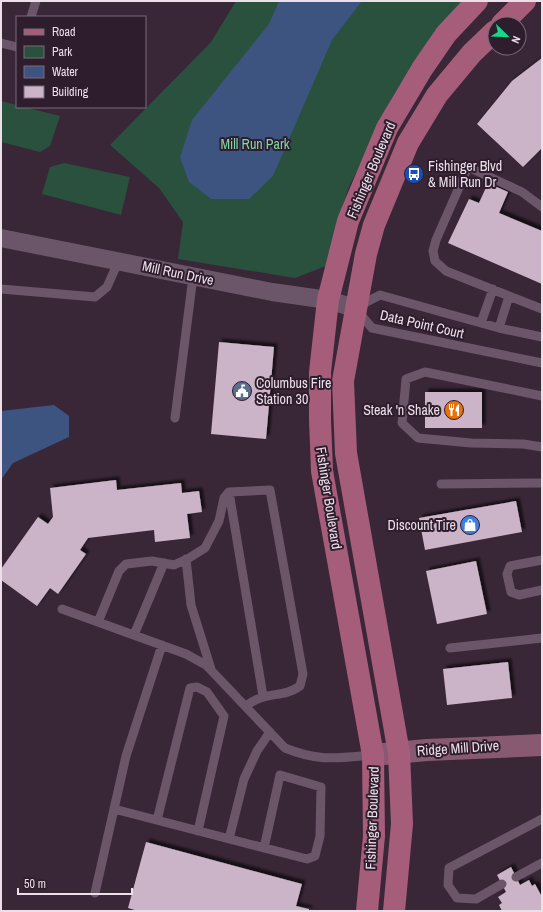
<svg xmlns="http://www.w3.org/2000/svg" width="543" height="912" font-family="'Archivo Narrow',sans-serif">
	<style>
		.green { fill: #29513e }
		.water { fill: #3e5480 }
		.building { fill: #cbb3c8; filter: url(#shadow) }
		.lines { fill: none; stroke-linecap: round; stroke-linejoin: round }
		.lane { stroke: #6a5668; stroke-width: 9 }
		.street { stroke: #6a5668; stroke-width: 18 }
		.secondary { stroke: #885a71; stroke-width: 22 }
		.primary { stroke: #a55d7a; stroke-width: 22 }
		.labels { text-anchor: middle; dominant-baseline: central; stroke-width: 4; stroke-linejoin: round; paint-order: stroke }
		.park-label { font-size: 14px; fill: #7dd8ab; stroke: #2e1d2d }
		.poi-label { font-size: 14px; fill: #ecdfea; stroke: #2e1d2d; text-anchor: start }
		.street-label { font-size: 14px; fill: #ecdfea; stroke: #2e1d2d }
	</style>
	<defs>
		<filter id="shadow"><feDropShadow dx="3.5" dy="-3.5" stdDeviation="1" flood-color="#0009"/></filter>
	</defs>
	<rect width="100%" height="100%" fill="#392637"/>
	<!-- green -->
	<path class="green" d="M236 1H465L435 31 393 96 348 189 326 266 295 278 178 259 183 222 159 188 110 145 211 42Z
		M1 101 17 105V107H24L60 116 50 146 40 152 1 142Z
		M64 163 130 177 121 215 42 194 50 167Z"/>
	<!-- water -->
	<path class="water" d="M279 1H362L332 40 273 176 249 199H211L189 182 180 157 192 120 269 24Z
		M54 405 69 416V437L13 463 1 480V411Z"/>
	<!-- building -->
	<path class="building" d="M542 58V148L523 167 477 124 512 81Z
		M488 183 508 192 499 213 542 231V284L448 243 469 199 479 203Z
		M219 342 274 347 266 439 211 434Z
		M425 392H482V428H425Z
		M116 480 117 490 181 483 182 493 199 491 202 512 187 514 190 538 155 542 154 530 88 538 80 550 86 554 58 594 50 588 37 606 1 580V569L38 517 48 524 53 517 50 488Z
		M516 501 522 532 425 550 419 518Z
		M476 561 487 614 437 624 426 571Z
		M508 662 512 698 447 705 443 669Z
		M146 842 302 884 296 906 309 909V911H138L128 908Z
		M511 867 520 885 529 880 532 886 535 884 542 897V911H502L499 905 502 903 498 897 506 892 497 875Z"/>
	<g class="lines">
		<!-- lane -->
		<path class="lane" d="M31 17 36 1
			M1 43 17 47
			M542 207 522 192 468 167 436 240 433 251 435 261 446 271 542 309
			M1 289 95 297 107 287 119 260
			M481 323 493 289
			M499 328 509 296
			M542 337 499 328 380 295 355 308 372 328 542 363
			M542 396 425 372 406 379 402 423 418 438 471 443 523 444 542 447
			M175 418 193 277
			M441 484 542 483
			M229 492 263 696
			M186 559 191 605 211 669
			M542 560 510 566 507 574 511 592 519 595 542 590
			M62 609 186 654 206 665 285 748C319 762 338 758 373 755
			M98 622 119 571 126 564 152 561 174 565 189 558 205 548 219 521 224 498 229 492 270 490 303 674 300 686C282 699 266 690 246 706
			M134 635 164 563
			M450 648 542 638
			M114 809 307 859 315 856 320 836 321 787 280 775 264 848
			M157 820 190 688 197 687 207 692 224 716 198 831
			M229 839 244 779 257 751 270 732
			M516 877 542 863
			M502 884 476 899 457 898 448 885 449 868 542 819
			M95 893 126 756 162 645"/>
		<!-- street -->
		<path class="street" d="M1 238 272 292 328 300 355 308"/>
		<!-- secondary -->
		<path class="secondary" d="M373 755 427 750 542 745"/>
		<!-- primary -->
		<path class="primary" d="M502 24 525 1
			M367 911 374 836 373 755 322 471 320 420V372L328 300 348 221 387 128 422 69 446 34 477 1
			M394 911 402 824 399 753 346 453 343 381 366 254 374 225 408 143 437 95 472 53 495 31"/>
	</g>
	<!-- icons -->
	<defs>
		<symbol id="bus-disc" viewBox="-11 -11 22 22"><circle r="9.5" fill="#1a4fb4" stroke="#2e1d2d"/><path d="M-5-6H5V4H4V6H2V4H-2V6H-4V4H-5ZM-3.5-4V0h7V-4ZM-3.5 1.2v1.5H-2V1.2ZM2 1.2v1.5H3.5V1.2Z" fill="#fff"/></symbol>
		<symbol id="civic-disc" viewBox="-11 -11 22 22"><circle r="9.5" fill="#5c6f8a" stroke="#2e1d2d"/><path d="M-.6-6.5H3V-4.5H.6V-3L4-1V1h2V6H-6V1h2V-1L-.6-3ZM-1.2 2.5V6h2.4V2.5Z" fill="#fff"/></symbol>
		<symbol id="restaurant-disc" viewBox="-11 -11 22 22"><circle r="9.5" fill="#e8710a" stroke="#2e1d2d"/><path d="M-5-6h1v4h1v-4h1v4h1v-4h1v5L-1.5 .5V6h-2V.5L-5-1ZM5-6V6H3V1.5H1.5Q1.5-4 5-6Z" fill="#fff"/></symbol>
		<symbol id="shop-disc" viewBox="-11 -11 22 22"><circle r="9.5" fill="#3f7fe0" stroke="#2e1d2d"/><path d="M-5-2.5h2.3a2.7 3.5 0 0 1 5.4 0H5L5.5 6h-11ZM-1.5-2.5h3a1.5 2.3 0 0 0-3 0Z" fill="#fff"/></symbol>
	</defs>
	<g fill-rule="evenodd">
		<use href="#bus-disc" x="403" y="163" width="22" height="22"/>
		<use href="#civic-disc" x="231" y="380" width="22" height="22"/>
		<use href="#restaurant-disc" x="443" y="399" width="22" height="22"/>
		<use href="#shop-disc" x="459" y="514" width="22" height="22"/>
	</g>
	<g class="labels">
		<!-- park labels -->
		<g class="park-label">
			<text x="255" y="144">Mill Run Park</text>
		</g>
		<!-- poi labels -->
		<g class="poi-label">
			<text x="428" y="166">Fishinger Blvd<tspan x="428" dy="16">&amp; Mill Run Dr</tspan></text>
			<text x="256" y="383">Columbus Fire<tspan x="256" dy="16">Station 30</tspan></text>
			<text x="440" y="410" text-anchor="end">Steak 'n Shake</text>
			<text x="456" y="525" text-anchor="end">Discount Tire</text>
		</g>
		<!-- street labels -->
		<g class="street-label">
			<text transform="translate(371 170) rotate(-67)">Fishinger Boulevard</text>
			<text transform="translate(178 273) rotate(12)">Mill Run Drive</text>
			<text transform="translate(422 324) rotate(13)">Data Point Court</text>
			<text transform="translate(329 498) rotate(81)">Fishinger Boulevard</text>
			<text transform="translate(458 748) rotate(-4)">Ridge Mill Drive</text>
			<text transform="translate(372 818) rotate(-88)">Fishinger Boulevard</text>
		</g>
	</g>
	<!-- border -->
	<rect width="543" height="912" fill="none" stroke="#ecdfea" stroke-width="4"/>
	<!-- legend -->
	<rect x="16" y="16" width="130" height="92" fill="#2e1d2d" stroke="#7a6b79"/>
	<rect x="24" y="29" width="20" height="6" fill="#a55d7a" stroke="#7a6b79"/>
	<text x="52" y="36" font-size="12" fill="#ecdfea">Road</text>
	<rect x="24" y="46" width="20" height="12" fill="#29513e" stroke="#7a6b79"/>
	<text x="52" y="56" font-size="12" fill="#ecdfea">Park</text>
	<rect x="24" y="66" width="20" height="12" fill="#3e5480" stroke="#7a6b79"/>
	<text x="52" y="76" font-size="12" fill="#ecdfea">Water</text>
	<rect x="24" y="86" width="20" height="12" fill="#cbb3c8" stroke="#7a6b79"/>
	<text x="52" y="96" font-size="12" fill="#ecdfea">Building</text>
	<!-- north arrow -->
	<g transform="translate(507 36) rotate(113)"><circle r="19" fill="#2e1d2d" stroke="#7a6b79"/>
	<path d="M0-3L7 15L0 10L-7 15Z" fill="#14d989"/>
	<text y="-6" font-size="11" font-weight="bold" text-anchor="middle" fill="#ecdfea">N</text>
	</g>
	<!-- scale -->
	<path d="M18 888v6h114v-6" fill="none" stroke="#ecdfea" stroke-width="2"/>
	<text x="24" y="888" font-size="12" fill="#ecdfea" stroke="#2e1d2d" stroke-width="3" paint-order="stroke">50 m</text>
</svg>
